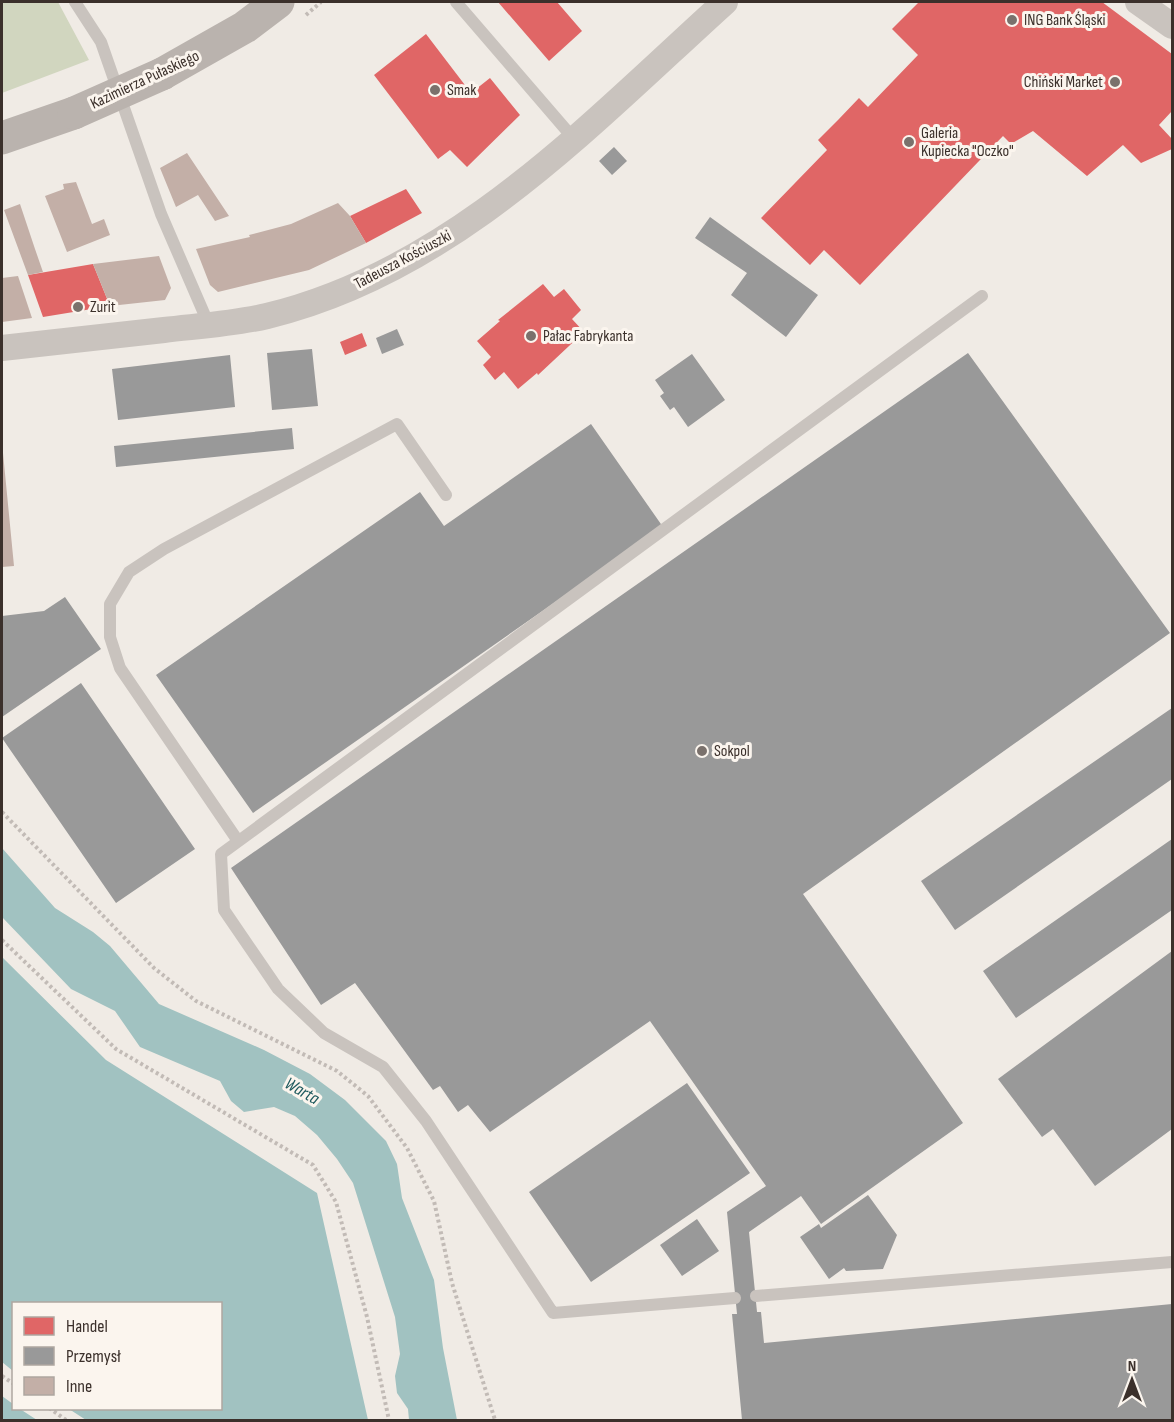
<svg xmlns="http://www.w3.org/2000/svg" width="1174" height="1422" font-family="'Sofia Sans Condensed',sans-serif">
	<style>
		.green { fill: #d1d6bf }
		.water { fill: #a1c2c1 }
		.shops { fill: #e06666 }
		.industry { fill: #999 }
		.building { fill: #c3afa7 }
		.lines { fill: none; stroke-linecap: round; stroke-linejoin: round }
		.path { stroke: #c2bbb6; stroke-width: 4; stroke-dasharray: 3 3; stroke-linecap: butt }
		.service { stroke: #c9c3be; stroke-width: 12 }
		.minor { stroke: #c9c3be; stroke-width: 26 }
		.secondary { stroke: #bab3ae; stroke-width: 33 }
		.secondary-bridge { stroke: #bab3ae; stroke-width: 33 }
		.poi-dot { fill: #7a716c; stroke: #fbf5ee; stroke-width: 2 }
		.labels { text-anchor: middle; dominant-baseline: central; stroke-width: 6; stroke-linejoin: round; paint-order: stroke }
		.poi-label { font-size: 16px; fill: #3b302b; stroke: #fbf5ee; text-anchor: start }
		.street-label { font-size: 16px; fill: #3b302b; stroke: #fbf5ee }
		.water-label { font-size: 18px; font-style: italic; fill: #1f5a5e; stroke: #fbf5ee }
	</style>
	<rect width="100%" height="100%" fill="#f0ebe5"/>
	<!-- green -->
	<path class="green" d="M2 2H58L89 60 2 93Z"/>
	<!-- water -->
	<path class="water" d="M2 848 55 908 93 932 110 946 159 1004 264 1050 310 1074 345 1100 386 1141 397 1164 402 1198 434 1280 443 1348 457 1420H409L408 1409 397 1393 395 1376 400 1354 395 1317 353 1183 337 1159 317 1135 295 1116 274 1107 244 1112 231 1101 220 1081 140 1047 115 1011 71 989 2 917Z
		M2 957 106 1060 317 1193 368 1420H86L69 1409 220 1408V1304H14L13 1371 2 1362Z
		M2 1396 13 1404 14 1408 20 1409 37 1420H2Z"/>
	<!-- shops -->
	<path class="shops" d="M498 2H557L582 31 549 61Z
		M919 2H1102L1172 54V111L1159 125 1172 139V149L1141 163 1123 145 1087 176 1033 131 1011 144 1003 136 860 285 824 250 810 265 761 218 827 150 818 140 838 120 859 98 868 107 918 55 892 29Z
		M426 34 471 93 490 78 520 115 467 167 450 150 438 159 374 75Z
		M406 189 422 213 366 243 350 216Z
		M93 264 110 306 43 317 28 275Z
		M543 284 554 297 564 289 581 310 572 319 584 332 538 375 537 373 518 389 504 372 495 380 483 365 491 357 477 341 500 321 498 320Z
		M362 333 367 346 345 355 340 342Z"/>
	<!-- industry -->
	<path class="industry" d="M614 147 627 161 612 175 599 161Z
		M710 217 818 295 786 337 731 295 747 273 695 238Z
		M397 329 404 345 382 354 376 338Z
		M312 349 318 406 272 410 267 353Z
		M968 353 1170 633 803 894 963 1123 821 1224 801 1196 749 1232 757 1312H761L764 1343 1172 1304V1420H742L732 1314H737L727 1212 766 1186 650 1021 490 1132 468 1105 458 1112 440 1086 433 1090 355 983 321 1005 231 868Z
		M692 354 725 400 688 427 674 407 670 410 660 396 664 393 655 380Z
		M230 355 235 407 118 420 112 369Z
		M591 424 663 527 253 813 156 675 420 492 444 526Z
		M292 428 294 449 116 467 114 446Z
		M65 597 101 649 2 717V616L44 611Z
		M81 683 195 849 116 903 2 738Z
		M1172 708V779L955 930 921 881Z
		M1172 839V910L1016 1018 983 971Z
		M1172 951V1129L1095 1186 1053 1129 1042 1137 998 1079Z
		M687 1083 750 1173 591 1282 529 1192Z
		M868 1195 897 1235 883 1269 846 1271 844 1268 829 1279 800 1237 819 1224 821 1228Z
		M697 1219 719 1251 682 1276 660 1245Z"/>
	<!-- building -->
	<path class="building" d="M187 153 229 216 215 221 198 195 176 207 160 168Z
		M76 182 92 224 104 219 110 235 67 252 45 196 64 189 63 184Z
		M338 203 350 216 366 243 309 270 218 292 210 285 196 249 250 237 249 235 291 224Z
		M20 204 35 249 43 272 28 275 4 210Z
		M159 256 171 288 165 300 110 306 93 264Z
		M18 276 32 318 2 322V278Z
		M2 453H3L14 566 2 567Z"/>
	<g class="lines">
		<!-- path -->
		<path class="path" d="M306 15 321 2
			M2 812 154 968 196 1001 337 1071 368 1096 407 1148 434 1201 452 1283 495 1420
			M2 940 116 1049 313 1165 336 1202 367 1317 389 1420
			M2 1376 14 1384
			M49 1408 66 1420"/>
		<!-- service -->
		<path class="service" d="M75 2 101 42 161 214 209 325
			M456 2 574 139
			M238 841 120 668 110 637V604L129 572 164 549 397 424 446 495
			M756 1296 1172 1262
			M735 1298 553 1313 426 1121 383 1067 324 1033 278 989 224 910 221 854 982 296"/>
		<!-- minor -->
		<path class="minor" d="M1138 2 1172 26
			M2 348C56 342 110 336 164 330 198 326 234 324 267 316 453 271 588 126 725 2"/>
		<!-- secondary -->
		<path class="secondary" d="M162 74 245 27 278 2
			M2 138 74 113"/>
		<!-- secondary-bridge -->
		<path class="secondary-bridge" d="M74 113 162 74"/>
	</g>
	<!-- markers -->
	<g class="poi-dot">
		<circle cx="1012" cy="20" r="6"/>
		<circle cx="1115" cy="82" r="6"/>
		<circle cx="435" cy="90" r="6"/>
		<circle cx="909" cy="142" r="6"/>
		<circle cx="78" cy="307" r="6"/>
		<circle cx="531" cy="336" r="6"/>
		<circle cx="702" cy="751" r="6"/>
	</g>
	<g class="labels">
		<!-- poi labels -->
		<g class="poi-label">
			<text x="1024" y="20">ING Bank Śląski</text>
			<text x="1103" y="82" text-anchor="end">Chiński Market</text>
			<text x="447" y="90">Smak</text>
			<text x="921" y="133">Galeria<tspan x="921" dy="18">Kupiecka "Oczko"</tspan></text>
			<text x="90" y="307">Zurit</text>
			<text x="543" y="336">Pałac Fabrykanta</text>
			<text x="714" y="751">Sokpol</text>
		</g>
		<!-- street labels -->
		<g class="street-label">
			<text transform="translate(145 80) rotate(-25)">Kazimierza Pułaskiego</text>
			<text transform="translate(403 260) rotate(-28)">Tadeusza Kościuszki</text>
		</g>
		<!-- water labels -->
		<g class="water-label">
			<text transform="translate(302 1091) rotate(30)">Warta</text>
		</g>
	</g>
	<!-- border -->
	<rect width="1174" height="1422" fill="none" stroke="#3b302b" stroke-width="6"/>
	<!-- legend -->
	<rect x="12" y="1302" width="210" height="108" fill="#fbf5ee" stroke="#aea6a0" stroke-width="1.5"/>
	<rect x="24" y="1317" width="30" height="18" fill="#e06666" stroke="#aea6a0" stroke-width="1.5"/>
	<text x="66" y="1332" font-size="18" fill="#3b302b">Handel</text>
	<rect x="24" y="1347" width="30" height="18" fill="#999999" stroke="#aea6a0" stroke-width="1.5"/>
	<text x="66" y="1362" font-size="18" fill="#3b302b">Przemysł</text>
	<rect x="24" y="1377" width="30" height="18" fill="#c3afa7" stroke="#aea6a0" stroke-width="1.5"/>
	<text x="66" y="1392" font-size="18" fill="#3b302b">Inne</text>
	<!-- north arrow -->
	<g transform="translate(1132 1380)" stroke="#fbf5ee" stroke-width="4.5" paint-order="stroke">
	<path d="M0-4.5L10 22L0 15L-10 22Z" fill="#3b302b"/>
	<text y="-9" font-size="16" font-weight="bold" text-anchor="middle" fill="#3b302b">N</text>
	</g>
</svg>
